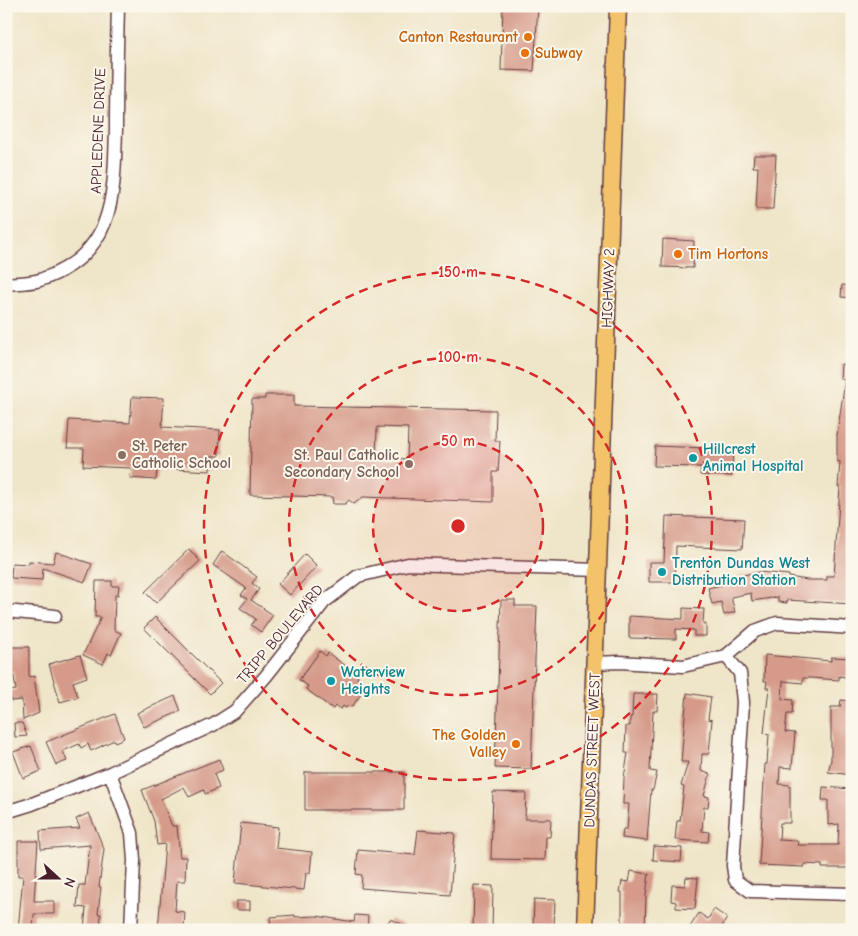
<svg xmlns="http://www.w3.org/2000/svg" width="858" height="936" font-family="'Comic Neue',sans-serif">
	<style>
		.building { fill: #d59a89; fill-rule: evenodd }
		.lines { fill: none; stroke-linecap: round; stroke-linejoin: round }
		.minor-casing { stroke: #633d43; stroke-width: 15 }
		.major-casing { stroke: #633d43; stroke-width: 19 }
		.minor { stroke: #fff; stroke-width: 12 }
		.major { stroke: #f2c36a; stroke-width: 16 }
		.ring { fill: none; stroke: #d62828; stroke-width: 2.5; stroke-dasharray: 9 6 }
		.food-dot { fill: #e8710a; stroke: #fbf7ec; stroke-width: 2 }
		.education-dot { fill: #8d6e63; stroke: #fbf7ec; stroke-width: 2 }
		.culture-dot { fill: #0f9aa8; stroke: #fbf7ec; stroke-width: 2 }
		.labels { text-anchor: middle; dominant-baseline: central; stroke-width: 4; stroke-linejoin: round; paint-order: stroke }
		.food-label { font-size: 15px; font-weight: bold; fill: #c56008; stroke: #fbf7ec; text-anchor: end }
		.street-label { font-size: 15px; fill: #4a1f2b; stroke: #fbf7ec }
		.education-label { font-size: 15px; font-weight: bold; fill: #785e54; stroke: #fbf7ec; text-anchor: start }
		.culture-label { font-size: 15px; font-weight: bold; fill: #0d838f; stroke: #fbf7ec; text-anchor: start }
		.centre { fill: #d62828; stroke: #fbf7ec; stroke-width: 2.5 }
		.ring-label { font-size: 15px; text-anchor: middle; font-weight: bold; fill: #d62828; stroke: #fbf7ec; stroke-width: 4; stroke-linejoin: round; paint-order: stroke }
	</style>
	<rect width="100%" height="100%" fill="#fbf7ec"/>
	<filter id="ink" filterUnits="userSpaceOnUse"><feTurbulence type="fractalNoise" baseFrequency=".02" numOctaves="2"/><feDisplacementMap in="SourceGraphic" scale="10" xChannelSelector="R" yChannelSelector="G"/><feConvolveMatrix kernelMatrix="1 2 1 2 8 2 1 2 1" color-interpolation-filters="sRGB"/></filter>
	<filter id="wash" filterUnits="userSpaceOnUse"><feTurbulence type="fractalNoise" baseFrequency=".0096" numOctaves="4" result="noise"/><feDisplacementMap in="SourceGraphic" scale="20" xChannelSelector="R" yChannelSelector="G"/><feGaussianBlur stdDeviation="1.12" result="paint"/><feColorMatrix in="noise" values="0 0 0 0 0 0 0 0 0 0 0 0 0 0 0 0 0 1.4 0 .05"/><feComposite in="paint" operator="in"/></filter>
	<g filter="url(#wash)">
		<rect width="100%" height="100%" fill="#efe5c8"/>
		<g id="blocks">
			<!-- building -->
			<path class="building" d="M503 6H538L534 71 501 70Z
				M754 155H776L773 209H756L758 167H753Z
				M663 239 694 241 693 268 662 267Z
				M842 285 852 286V298L841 297Z
				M841 364 852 365V604L787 600V603L778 602V597L752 601 751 593 731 597 735 612 724 615 721 602 712 604 708 588 739 581 738 576 759 572 789 575V577L807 580H827V576H834L840 487H838L840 462 837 461V435L845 380 840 379Z
				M265 395H294V406L496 410 495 441H500L498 472H493V502L363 497 354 504 349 500 345 504H333L332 497 250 495 252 399H265ZM377 427 408 428 407 459 376 458Z
				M132 397 164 398 162 427 220 430 219 456H211L210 471 157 468 156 480 130 478 131 468 83 466 84 448H67L69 420 130 423Z
				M655 446 733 449 732 476 700 475 701 467 654 466Z
				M666 516 744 519 742 549 676 546 675 582H649V562H664Z
				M189 549 200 561 156 603 145 592Z
				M222 551 257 577 252 583 259 589 251 600 273 615 261 632 251 625 256 619 240 608 247 599 241 595 246 588 213 565Z
				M56 552 92 564 85 582 43 568 42 580 11 578 12 563 29 564V561L53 563Z
				M305 554 317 566 290 595 278 584Z
				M96 581H112V586H119L118 595H115L114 630 121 633 111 655 108 653 103 664 83 655 101 617H95Z
				M501 600H515V606H537L531 769 495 768Z
				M683 608 704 609 703 624H706V636H694V630L676 629V639L629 638V616L683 619Z
				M155 617 221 683 210 694 144 628Z
				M6 647H29V677L34 676 39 713 23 720 22 700 11 701 9 691 16 690 13 671H6Z
				M320 651 326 656 328 653 358 675 357 678 362 682 358 692 361 694 352 707 349 705 346 708 343 706 341 709 335 706 333 709 306 689 308 686 299 680Z
				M80 655 87 677 73 682 78 697 60 702 49 664Z
				M765 655 831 661V657L852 658V678L839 676V680L811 678H803V683L783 681 782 699 793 700 792 714H787L785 732 795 733 792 768 780 767 779 784 790 785V823H780L779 840 798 841 797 845H838L839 824 828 825V800H822L823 787 852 789V868H822V865L805 864 804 867 759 865 765 764H767L769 734 764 733 769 688H766L767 681H764Z
				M687 693 711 697 708 719 712 720 709 754H702L701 771 710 774 704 796 709 797 708 807H704L702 831 709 832 708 842 675 840 677 821H680L684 787 681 786 688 762H681Z
				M633 694H658L657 711H653L650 771 657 772 653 790H651L647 841 622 838 623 829H627L629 804H623L624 778 628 753H625L626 726H630V717H632Z
				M175 696 181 711 144 727 137 713Z
				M841 700 852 701V775L828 772 831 760V707H840Z
				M115 714 124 738 115 742 114 740 91 751 88 744 81 748 79 744 63 751 67 761 56 765 46 742Z
				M14 723H22L27 736 15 737Z
				M31 746 41 771 23 778 13 752Z
				M219 759 223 770 214 774 219 788 205 794 204 790 189 797 184 787 161 799 172 826H177L180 857H186L185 881H177L175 911 185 912 184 927 158 930 165 844 157 845 154 821 142 790Z
				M305 772H404V810H305Z
				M493 792 526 793 525 819H551L550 837H546L545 860 491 859Z
				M89 813 104 849 99 887H101L98 914H101L100 930H84L86 908 77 907 79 885H85L90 845 41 849 40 831 80 828 76 819Z
				M241 823 278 827 276 848 312 852 310 873H306L304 890 235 883Z
				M418 830 455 833 450 895 361 888 362 875 356 874 358 850 415 855Z
				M18 841H38L34 901H54V914H34L33 930H18L23 876H18Z
				M654 846 682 848 681 862 653 860Z
				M631 871 649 874 646 895 645 930H622V892H620L622 881 629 882Z
				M686 877 698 878 695 909 676 908V902L671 901 672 885 685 886Z
				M474 885 493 886 492 930 473 929Z
				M534 899 555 900 554 928H533Z
				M236 901H250V910H236Z
				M714 909 727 918 720 930H688L699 913 708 919Z
				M295 915V917L317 916 354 922 355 915 368 916 367 930H271L270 917Z
				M390 919 416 930H385Z"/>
		</g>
	</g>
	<g filter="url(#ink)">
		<use href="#blocks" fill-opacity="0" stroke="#633d43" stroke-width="1"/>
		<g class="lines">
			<defs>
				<path id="minor" d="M6 284C17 283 30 283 40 280 116 254 114 195 116 128 116 87 117 47 118 6
					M6 611 55 616
					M726 656 740 673 743 702 733 866 735 880 750 891 852 894
					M596 663 619 662 683 666 726 656 755 631 777 623 852 628
					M110 773 132 833 134 860 131 930
					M6 812 32 804 110 773 213 725 235 711 266 676 324 602 358 576 408 564 599 570"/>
				<path id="major" d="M585 930 618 6"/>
			</defs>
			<!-- minor casing -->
			<use href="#minor" class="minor-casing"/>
			<!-- major casing -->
			<use href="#major" class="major-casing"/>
			<!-- minor -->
			<use href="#minor" class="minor"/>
			<!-- major -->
			<use href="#major" class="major"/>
		</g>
	</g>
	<!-- distance rings -->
	<circle cx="458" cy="526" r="85" fill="#d62828" fill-opacity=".12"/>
	<g class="ring">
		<circle cx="458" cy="526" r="85"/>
		<circle cx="458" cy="526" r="169"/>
		<circle cx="458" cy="526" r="254"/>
	</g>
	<!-- markers -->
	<g class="food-dot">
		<circle cx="528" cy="37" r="5"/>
		<circle cx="525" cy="53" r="5"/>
		<circle cx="678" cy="254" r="5"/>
		<circle cx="516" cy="744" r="5"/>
	</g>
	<g class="education-dot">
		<circle cx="122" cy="455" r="5"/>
		<circle cx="409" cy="464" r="5"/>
	</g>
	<g class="culture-dot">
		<circle cx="693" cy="458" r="5"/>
		<circle cx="662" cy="572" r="5"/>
		<circle cx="331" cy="681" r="5"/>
	</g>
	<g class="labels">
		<!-- food labels -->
		<g class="food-label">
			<text x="518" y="37">Canton Restaurant</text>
			<text x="535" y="53" text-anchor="start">Subway</text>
			<text x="688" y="254" text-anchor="start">Tim Hortons</text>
			<text x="506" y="735">The Golden<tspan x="506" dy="17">Valley</tspan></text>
		</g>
		<!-- street labels -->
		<g class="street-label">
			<text transform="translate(98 131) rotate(-88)">APPLEDENE DRIVE</text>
			<text transform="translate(608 288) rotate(-88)">HIGHWAY 2</text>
			<text transform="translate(280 634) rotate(-50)">TRIPP BOULEVARD</text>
			<text transform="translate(592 750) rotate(-88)">DUNDAS STREET WEST</text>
		</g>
		<!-- education labels -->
		<g class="education-label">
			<text x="132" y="446">St. Peter<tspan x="132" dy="17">Catholic School</tspan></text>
			<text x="399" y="455" text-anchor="end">St. Paul Catholic<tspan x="399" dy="17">Secondary School</tspan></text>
		</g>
		<!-- culture labels -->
		<g class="culture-label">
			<text x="703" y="449">Hillcrest<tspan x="703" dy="17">Animal Hospital</tspan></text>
			<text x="672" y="563">Trenton Dundas West<tspan x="672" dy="17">Distribution Station</tspan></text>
			<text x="341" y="672">Waterview<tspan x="341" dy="17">Heights</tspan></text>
		</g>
	</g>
	<circle cx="458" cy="526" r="8" class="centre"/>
	<g class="ring-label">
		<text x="458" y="277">150 m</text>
		<text x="458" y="362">100 m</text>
		<text x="458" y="446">50 m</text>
	</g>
	<!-- margin -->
	<rect width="858" height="936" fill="none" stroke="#fbf7ec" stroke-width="25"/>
	<!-- north arrow -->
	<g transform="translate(58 878) rotate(111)" stroke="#fbf7ec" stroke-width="4" paint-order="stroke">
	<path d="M0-4L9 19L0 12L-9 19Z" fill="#4a1f2b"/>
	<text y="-8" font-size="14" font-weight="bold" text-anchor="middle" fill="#4a1f2b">N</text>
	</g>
</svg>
